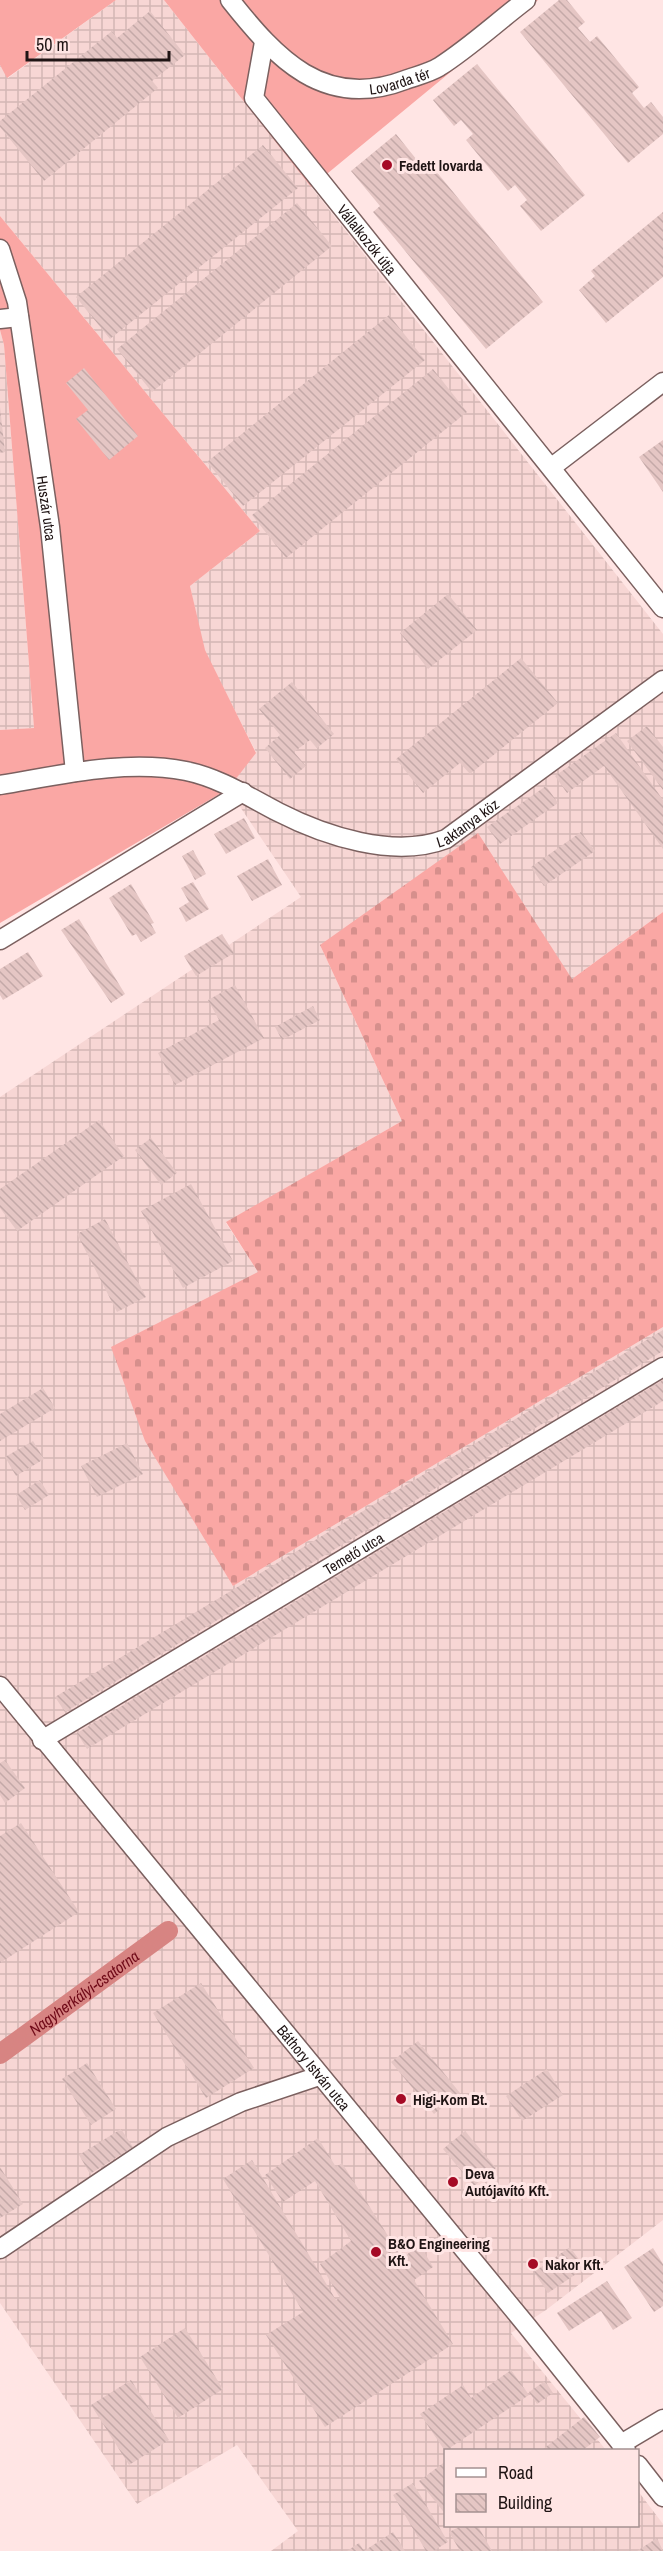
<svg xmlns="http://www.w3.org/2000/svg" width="663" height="2551" font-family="'Archivo Narrow',sans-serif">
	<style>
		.industrial { fill: url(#industrial-grid) }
		.grass { fill: #faa7a4 }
		.cemetery { fill: url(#cemetery-stones) }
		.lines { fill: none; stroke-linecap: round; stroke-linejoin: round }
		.canal { stroke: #d78482; stroke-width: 20 }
		.building { fill: url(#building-back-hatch) }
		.minor-casing { stroke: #7b605f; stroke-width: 21 }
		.minor { stroke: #fff; stroke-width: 18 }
		.poi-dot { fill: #a50a25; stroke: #ffe5e4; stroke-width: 2 }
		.labels { text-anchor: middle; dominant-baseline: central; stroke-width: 6; stroke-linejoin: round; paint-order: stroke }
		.street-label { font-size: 15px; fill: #1f1414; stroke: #ffe5e4 }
		.poi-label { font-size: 15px; font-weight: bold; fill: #1f1414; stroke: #ffe5e4; text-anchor: start }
		.water-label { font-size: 16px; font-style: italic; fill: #6f0917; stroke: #ffe5e4 }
	</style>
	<defs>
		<pattern id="industrial-grid" width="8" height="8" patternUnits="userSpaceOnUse" patternTransform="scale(1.5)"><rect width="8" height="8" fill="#f7d6d4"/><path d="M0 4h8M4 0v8" fill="none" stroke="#d3b7b5"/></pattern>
		<pattern id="cemetery-stones" width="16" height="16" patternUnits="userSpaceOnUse" patternTransform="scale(1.5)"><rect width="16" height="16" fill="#faa7a4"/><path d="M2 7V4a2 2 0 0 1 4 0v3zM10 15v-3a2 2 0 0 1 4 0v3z" fill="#d68f8c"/></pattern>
		<pattern id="building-back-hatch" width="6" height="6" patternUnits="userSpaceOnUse" patternTransform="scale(1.5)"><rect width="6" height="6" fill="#e5c6c4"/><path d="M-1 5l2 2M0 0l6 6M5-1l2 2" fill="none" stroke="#c4a9a8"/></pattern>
	</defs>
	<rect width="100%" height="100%" fill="#ffe5e4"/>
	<!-- industrial -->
	<path class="industrial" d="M116 0H164L663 634V912L572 979 320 945 402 1121 226 1223 258 1272 233 1586 663 1327V2220L546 2310 511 2333 606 2450H446V2526H638V2491L663 2524V2551H271L298 2531 237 2445 137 2504 0 2303V1097L301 897 228 789 256 752 204 650 190 586 260 531 0 216V65L8 78Z
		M0 330 4 345 34 728 0 730Z"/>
	<!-- grass -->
	<path class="grass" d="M0 0H116L7 78 0 65Z
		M164 0H538L311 187Z
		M0 216 260 531 190 586 205 650 256 753 228 789 0 923V730L34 728 4 345 0 330Z"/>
	<!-- cemetery -->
	<path class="cemetery" d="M478 833 572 979 663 912V1327L233 1586 145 1441 111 1347 258 1272 226 1222 402 1121 320 945Z"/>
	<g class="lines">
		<!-- canal -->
		<path class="canal" id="s1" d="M0 2054 168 1931"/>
	</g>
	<!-- building -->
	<path class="building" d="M559 0H567L585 22 578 28 590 42 597 36 639 87 632 93 644 108 651 102 663 117V134L628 163 520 32Z
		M150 11 185 55 152 81 158 88 44 181 0 127V121L112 31 117 38Z
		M477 64 585 195 541 231 520 206 527 200 515 185 508 191 466 140 473 134 461 120 454 126 433 100Z
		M396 134 425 170 431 165 543 302 486 349 373 212 380 206 351 171Z
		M263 145 298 188 110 339 76 297Z
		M297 203 332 246 152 392 117 349Z
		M663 212V277L606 323 579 290 595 276 591 271Z
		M389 315 425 360 243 506 207 462Z
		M84 368 138 436 109 460 76 419 88 410 66 383Z
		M433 369 467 412 286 558 252 515Z
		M0 407 5 452 0 453Z
		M663 440V492L639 457Z
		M448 594 477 630 428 669 400 633Z
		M521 658 558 703 470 774 460 763 423 793 396 759Z
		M292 682 334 734 317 748 310 740 294 752 306 766 290 779 265 748 280 735 259 709Z
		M647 726 663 747V790L627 741Z
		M616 733 663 800V849L604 766 567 793 555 776Z
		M546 786 558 803 500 844 487 827Z
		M244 818 255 838 226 854 214 834Z
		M581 832 595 851 544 886 531 867Z
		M193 850 206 874 195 880 182 856Z
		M268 859 282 885 252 901 237 876Z
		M193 882 209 909 186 922 179 908 189 902 181 888Z
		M131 884 154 923 151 924 156 933 141 942 136 934 132 936 109 898Z
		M79 919 125 994 111 1003 61 930Z
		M222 934 234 953 196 976 184 956Z
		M28 952 43 976 3 1000 0 995V969Z
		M235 985 264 1038 175 1085 158 1053 219 1020 208 1000Z
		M313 1006 320 1020 282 1040 275 1027Z
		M99 1120 124 1156 17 1231 0 1208V1189Z
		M151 1138 177 1173 161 1185 135 1150Z
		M191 1184 233 1261 183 1288 141 1211Z
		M105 1219 146 1297 117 1312 77 1234Z
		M663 1330V1351L65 1712 55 1697Z
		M663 1380V1401L87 1749 77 1733Z
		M43 1388 55 1408 0 1441V1414Z
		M33 1441 44 1459 16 1476 5 1457Z
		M127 1443 143 1474 97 1497 81 1466Z
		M40 1480 49 1495 25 1510 16 1495Z
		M5 1760 25 1788 5 1803 0 1795V1763Z
		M21 1823 79 1912 0 1963V1836Z
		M201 1983 254 2068 206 2098 153 2013Z
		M418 2041 460 2093 434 2114 391 2062Z
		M87 2063 116 2109 91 2125 62 2079Z
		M547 2069 563 2095 522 2121 506 2096Z
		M121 2129 133 2147 90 2174 79 2155Z
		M465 2131 496 2168 474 2186 443 2149Z
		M318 2138 336 2167 342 2163 402 2258 420 2245 433 2267 414 2280 453 2344 325 2427 266 2335 303 2312 223 2179 252 2160 336 2300 340 2298 320 2264 351 2241 315 2181 283 2202 265 2175Z
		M0 2167 23 2204 0 2218Z
		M570 2247 585 2268 548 2293 534 2272Z
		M653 2248 663 2264V2306L654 2312 624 2267Z
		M607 2281 632 2318 613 2330 601 2311 569 2331 557 2313Z
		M185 2328 223 2389 178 2418 140 2357Z
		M511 2370 529 2395 445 2451 420 2414 463 2385 471 2398Z
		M131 2380 169 2440 129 2465 91 2405Z
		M545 2381 553 2393 537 2404 529 2392Z
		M584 2417 600 2437 583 2450H542Z
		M446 2461V2515L419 2481Z
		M413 2483 448 2542 433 2551H426L393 2495Z
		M461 2526H478L492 2551H460L449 2532Z
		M393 2532 405 2551H347L359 2543 364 2551Z
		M657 2538 663 2551H637Z"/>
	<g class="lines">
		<defs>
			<g id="minor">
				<path id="s2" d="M230 0C276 58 324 111 405 80 416 76 429 73 439 67 469 48 497 22 526 0"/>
				<path id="s3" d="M264 42 254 98 663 608"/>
				<path id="s4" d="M0 249 17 302 50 527 75 772"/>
				<path d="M0 319 19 317"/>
				<path d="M552 467 663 382"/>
				<path id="s5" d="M0 785C60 775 126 759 186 771 220 778 249 797 278 812 325 836 394 859 446 839L663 680"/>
				<path d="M0 940 243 792"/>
				<path id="s6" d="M0 1686 527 2326 626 2450"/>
				<path id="s7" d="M42 1740 663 1367"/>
				<path d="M0 2249 167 2137 241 2102 319 2076"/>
				<path d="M621 2444 663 2419"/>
				<path d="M638 2465 663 2497"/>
			</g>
		</defs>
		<!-- minor casing -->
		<use href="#minor" class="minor-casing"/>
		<!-- minor -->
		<use href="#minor" class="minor"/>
	</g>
	<!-- markers -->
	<g class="poi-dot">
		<circle cx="387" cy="165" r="6"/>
		<circle cx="401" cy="2099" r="6"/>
		<circle cx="453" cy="2182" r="6"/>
		<circle cx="376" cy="2252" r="6"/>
		<circle cx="533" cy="2264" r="6"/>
	</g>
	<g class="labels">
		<!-- street labels -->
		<g class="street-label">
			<text stroke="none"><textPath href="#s2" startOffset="204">Lovarda tér</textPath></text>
			<text stroke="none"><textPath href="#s3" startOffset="238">Vállalkozók útja</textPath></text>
			<text stroke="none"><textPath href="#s4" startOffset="264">Huszár utca</textPath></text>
			<text stroke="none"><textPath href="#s5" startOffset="490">Laktanya köz</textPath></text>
			<text stroke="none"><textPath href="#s7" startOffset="363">Temető utca</textPath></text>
			<text stroke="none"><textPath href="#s6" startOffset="494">Báthory István utca</textPath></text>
		</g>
		<!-- poi labels -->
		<g class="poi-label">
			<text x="399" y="165">Fedett lovarda</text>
			<text x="413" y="2099">Higi-Kom Bt.</text>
			<text x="465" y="2173">Deva<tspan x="465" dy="17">Autójavító Kft.</tspan></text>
			<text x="388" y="2243">B&amp;O Engineering<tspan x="388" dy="17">Kft.</tspan></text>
			<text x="545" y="2264">Nakor Kft.</text>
		</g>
		<!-- water labels -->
		<g class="water-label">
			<text stroke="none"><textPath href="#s1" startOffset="104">Nagyherkályi-csatorna</textPath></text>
		</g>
	</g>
	<!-- legend -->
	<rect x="444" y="2449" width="195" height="78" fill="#ffe5e4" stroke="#a59191" stroke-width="1.5"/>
	<rect x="456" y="2468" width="30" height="9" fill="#ffffff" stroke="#a59191" stroke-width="1.5"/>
	<text x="498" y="2479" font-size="18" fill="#1f1414">Road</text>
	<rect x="456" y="2494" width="30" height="18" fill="url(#building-back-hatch)" stroke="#a59191" stroke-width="1.5"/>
	<text x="498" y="2509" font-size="18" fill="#1f1414">Building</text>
	<!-- scale -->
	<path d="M27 51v9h142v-9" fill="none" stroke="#1f1414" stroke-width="3"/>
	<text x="36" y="51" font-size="18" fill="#1f1414" stroke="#ffe5e4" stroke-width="4.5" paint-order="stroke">50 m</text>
</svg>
